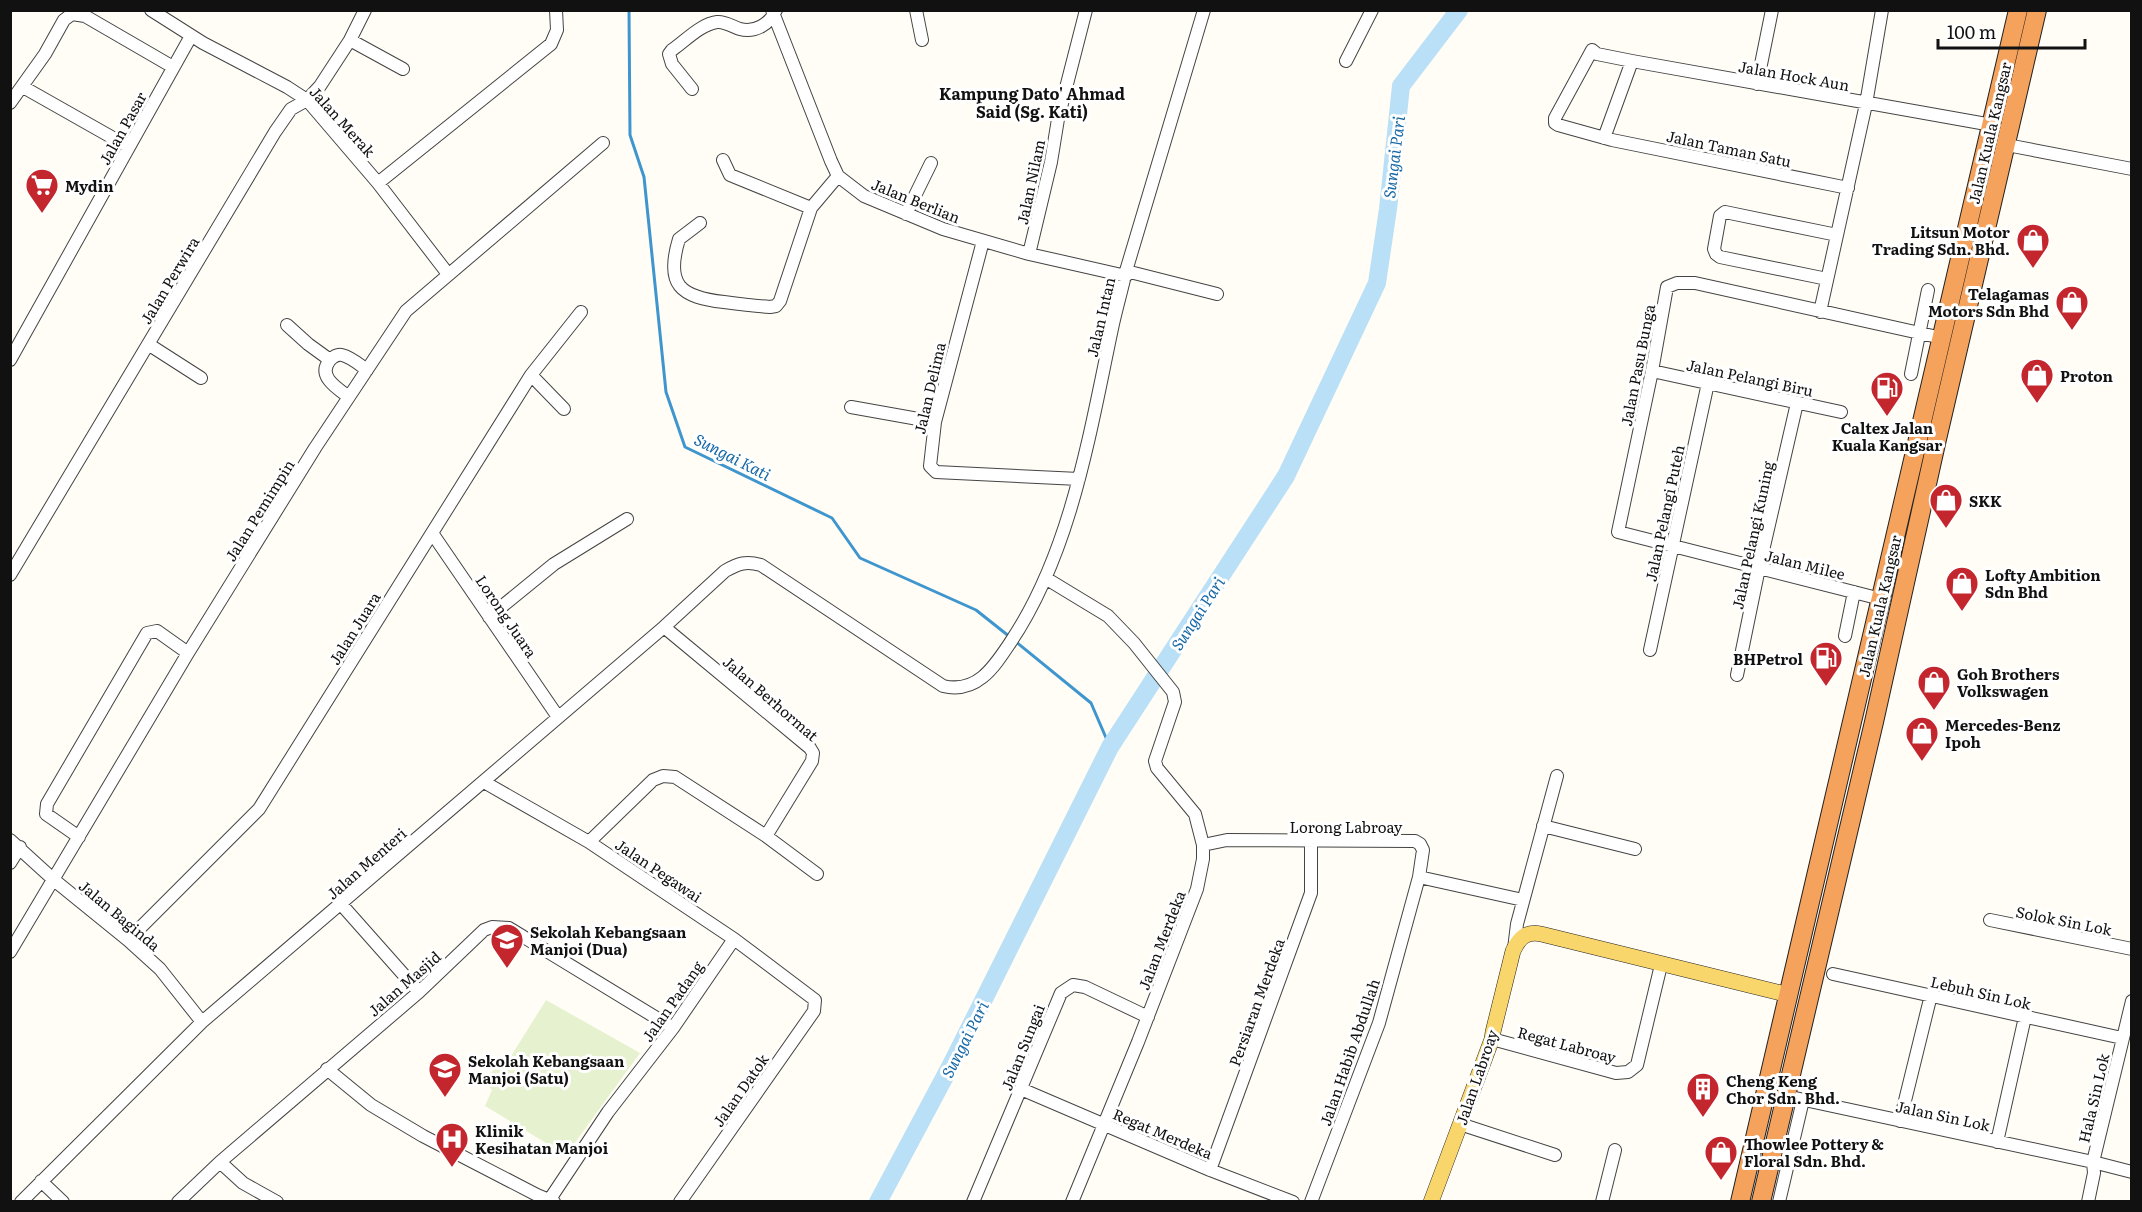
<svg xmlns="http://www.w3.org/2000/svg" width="2142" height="1212" font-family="Literata,serif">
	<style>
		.pitch { fill: #e6f2cf }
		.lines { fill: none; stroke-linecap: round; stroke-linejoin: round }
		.stream { stroke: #3f96cf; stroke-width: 3 }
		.river { stroke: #b9e0f7; stroke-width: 18 }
		.minor-casing { stroke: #444; stroke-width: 14 }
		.major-casing { stroke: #222; stroke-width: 16 }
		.highway-casing { stroke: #222; stroke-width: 20 }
		.minor { stroke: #fff; stroke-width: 12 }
		.major { stroke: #f9d66b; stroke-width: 15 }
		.highway { stroke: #f5a25d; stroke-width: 18 }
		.labels { text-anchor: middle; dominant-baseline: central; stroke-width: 6; stroke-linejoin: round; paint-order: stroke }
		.street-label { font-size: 15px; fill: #111; stroke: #fff }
		.poi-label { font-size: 15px; font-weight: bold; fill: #111; stroke: #fff; text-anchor: start }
		.neighbourhood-label { font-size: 16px; font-weight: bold; fill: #111; stroke: #fff }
		.water-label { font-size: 16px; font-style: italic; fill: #1768a6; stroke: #fff }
	</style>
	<rect width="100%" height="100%" fill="#fffdf5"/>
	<!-- pitch -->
	<path class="pitch" d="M546 1000 640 1053 566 1155 485 1106 492 1090 485 1083 501 1057 508 1061Z"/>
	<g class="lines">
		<!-- stream -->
		<path class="stream" d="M629 10 630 135 644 177 666 392 685 447 832 518 860 558 976 610 1010 637
			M1015 641 1091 703 1110 747"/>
		<!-- river -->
		<path class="river" d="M878 1202 951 1065 1110 747 1286 476 1377 283 1388 209 1401 86 1459 10"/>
		<defs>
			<path id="minor" d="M151 10 203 43 287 87 307 100 378 183 448 274
				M772 10 831 161 838 176 864 196 943 229 1029 254 1126 276
				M916 10 922 40
				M350 40 403 69
				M1346 61 1372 10
				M1757 84 1772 10
				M23 87 129 147
				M692 89 672 64 669 54 672 50C685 41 701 24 717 22 725 21 733 27 740 29 755 33 770 24 776 10
				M10 103 45 54 64 20 72 14 85 16 173 67
				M1604 138 1632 61
				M2007 145 2132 169
				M723 160 730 175 811 208
				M378 183 551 44 557 30 556 10
				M1848 188 1612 140 1558 125 1555 123V118L1592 50 1597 54 1632 61 1992 125
				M906 214 931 163
				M700 223 679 239C665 285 680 297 724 302 739 304 755 306 770 307L776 306 780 301 811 208 838 176
				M983 241 935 422 930 466 936 472 1079 479
				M1029 254 1051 162 1058 119 1086 10
				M1126 271 1217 294
				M1827 279 1720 257 1716 254 1714 249 1720 216 1725 212 1837 235
				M1820 312 1866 104 1882 10
				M287 325 308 344 330 360
				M148 344 201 378
				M10 360 191 36
				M1652 371 1841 412
				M1911 374 1928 290
				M531 375 564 409
				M349 397C338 389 316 376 330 360 333 357 338 354 342 355 351 357 360 365 367 370
				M851 407 935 422
				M432 533 558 717
				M10 575 275 132 291 109 307 100 320 86 350 40 365 10
				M1047 579 1108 616 1134 643 1173 692 1175 702 1155 761 1157 768 1195 814 1203 845V859L1197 889 1138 1042 1072 1202
				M1881 599 1618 532 1652 371 1667 287 1677 283H1695L1942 338
				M489 617 554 564 627 519
				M664 627 810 748 813 753 812 761 766 836
				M1845 636 1854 592
				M1650 650 1708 383
				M1737 675 1759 568 1797 403
				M484 782 589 842 734 939 815 1000 814 1011 680 1202
				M1543 826 1635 849
				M79 837 46 814 47 804 147 633 157 631 188 653
				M10 840 54 880 128 940 160 969 202 1022
				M589 842 653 780 663 776 675 777 766 836 817 874
				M1203 845 1227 840 1415 841 1420 844 1423 850 1419 877 1523 900
				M10 863 20 847
				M341 904 419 992
				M1990 920 2132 949
				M128 940 259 809 531 375 581 312
				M1514 949 1517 924 1557 776
				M10 952 188 653 315 448 406 311 603 143
				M1833 974 2122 1038
				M1492 1039 1616 1073 1628 1072 1637 1065 1661 965
				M327 1069 371 1105 423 1136 537 1195 554 1202
				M1021 1089 1210 1170 1293 1202
				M1786 1096 2093 1162 2132 1172
				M1900 1121 1931 995
				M1460 1124 1555 1155
				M1997 1142 2025 1017
				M220 1162 243 1183 277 1202
				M1210 1170 1311 893V841
				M41 1181 63 1202
				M550 1199 608 1112 673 1028 734 939
				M21 1202 202 1022 664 627 725 571C739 563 746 561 761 565L943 686C977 694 994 667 1010 643 1072 551 1090 431 1113 324 1117 306 1122 289 1126 271L1204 10
				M178 1202 220 1162 419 992 484 930 492 927 509 928 673 1028
				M973 1202 1061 993 1073 985 1085 987 1148 1017
				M1311 1202 1379 1023 1419 877
				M1602 1202 1615 1150
				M1779 1202 1803 1100
				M2088 1202 2094 1173 2093 1162 2132 1001"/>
			<path id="major" d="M1431 1202 1492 1039 1493 1032 1513 951C1519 938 1526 931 1541 934L1789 995"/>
			<path id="highway" d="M1740 1202 2018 10
				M1761 1202 1874 722 1937 439 2037 10"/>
		</defs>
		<!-- minor casing -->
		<use href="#minor" class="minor-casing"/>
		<!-- major casing -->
		<use href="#major" class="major-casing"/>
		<!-- highway casing -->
		<use href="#highway" class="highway-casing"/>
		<!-- minor -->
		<use href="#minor" class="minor"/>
		<!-- major -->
		<use href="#major" class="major"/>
		<!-- highway -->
		<use href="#highway" class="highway"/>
	</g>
	<!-- icons -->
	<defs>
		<symbol id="supermarket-pin" viewBox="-11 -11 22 30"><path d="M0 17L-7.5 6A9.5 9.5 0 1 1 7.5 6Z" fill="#c4262e" stroke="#fff"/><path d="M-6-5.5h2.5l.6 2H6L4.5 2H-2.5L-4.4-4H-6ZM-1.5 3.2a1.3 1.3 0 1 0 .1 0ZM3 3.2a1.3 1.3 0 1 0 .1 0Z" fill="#fff"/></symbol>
		<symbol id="shop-pin" viewBox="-11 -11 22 30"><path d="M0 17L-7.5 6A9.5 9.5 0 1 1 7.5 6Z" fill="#c4262e" stroke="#fff"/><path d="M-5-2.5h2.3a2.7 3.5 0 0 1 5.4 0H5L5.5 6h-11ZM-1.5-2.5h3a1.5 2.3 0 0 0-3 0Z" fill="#fff"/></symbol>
		<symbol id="fuel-pin" viewBox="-11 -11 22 30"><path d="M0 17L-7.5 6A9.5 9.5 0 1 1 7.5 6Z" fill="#c4262e" stroke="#fff"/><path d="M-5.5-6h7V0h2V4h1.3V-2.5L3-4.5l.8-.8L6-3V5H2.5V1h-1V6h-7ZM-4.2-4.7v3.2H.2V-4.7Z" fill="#fff"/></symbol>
		<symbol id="school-pin" viewBox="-11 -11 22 30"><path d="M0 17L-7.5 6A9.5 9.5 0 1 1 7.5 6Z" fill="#c4262e" stroke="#fff"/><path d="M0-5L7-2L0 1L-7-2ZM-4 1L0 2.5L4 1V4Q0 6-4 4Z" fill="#fff"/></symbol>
		<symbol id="building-pin" viewBox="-11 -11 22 30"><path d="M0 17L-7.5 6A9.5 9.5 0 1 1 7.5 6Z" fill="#c4262e" stroke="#fff"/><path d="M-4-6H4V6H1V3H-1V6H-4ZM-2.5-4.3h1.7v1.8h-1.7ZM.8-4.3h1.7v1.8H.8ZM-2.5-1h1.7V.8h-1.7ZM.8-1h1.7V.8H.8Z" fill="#fff"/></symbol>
		<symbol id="hospital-pin" viewBox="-11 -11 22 30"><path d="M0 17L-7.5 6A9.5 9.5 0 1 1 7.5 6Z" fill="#c4262e" stroke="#fff"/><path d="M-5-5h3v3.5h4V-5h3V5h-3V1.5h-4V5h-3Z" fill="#fff"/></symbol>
	</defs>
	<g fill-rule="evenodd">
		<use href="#supermarket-pin" x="23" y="166" width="38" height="52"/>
		<use href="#shop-pin" x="2014" y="221" width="38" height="52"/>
		<use href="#shop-pin" x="2053" y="283" width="38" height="52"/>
		<use href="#shop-pin" x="2018" y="356" width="38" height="52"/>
		<use href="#fuel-pin" x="1868" y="369" width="38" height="52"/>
		<use href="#shop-pin" x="1927" y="481" width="38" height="52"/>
		<use href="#shop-pin" x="1943" y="564" width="38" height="52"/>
		<use href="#fuel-pin" x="1807" y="639" width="38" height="52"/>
		<use href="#shop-pin" x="1915" y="663" width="38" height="52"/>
		<use href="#shop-pin" x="1903" y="714" width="38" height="52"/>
		<use href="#school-pin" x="488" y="921" width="38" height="52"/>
		<use href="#school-pin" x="426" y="1050" width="38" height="52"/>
		<use href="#building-pin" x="1684" y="1070" width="38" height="52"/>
		<use href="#hospital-pin" x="433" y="1120" width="38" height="52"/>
		<use href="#shop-pin" x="1702" y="1133" width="38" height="52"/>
	</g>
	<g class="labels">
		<!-- street labels -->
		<g class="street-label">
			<text transform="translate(1794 75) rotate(10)">Jalan Hock Aun</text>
			<text transform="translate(343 121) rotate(48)">Jalan Merak</text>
			<text transform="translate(122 128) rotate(-61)">Jalan Pasar</text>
			<text transform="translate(1989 133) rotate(-77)">Jalan Kuala Kangsar</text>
			<text transform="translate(1729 148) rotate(12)">Jalan Taman Satu</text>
			<text transform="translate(1030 182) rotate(-78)">Jalan Nilam</text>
			<text transform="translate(916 200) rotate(22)">Jalan Berlian</text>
			<text transform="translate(169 280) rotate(-59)">Jalan Perwira</text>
			<text transform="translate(1100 317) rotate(-77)">Jalan Intan</text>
			<text transform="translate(1637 365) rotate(-79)">Jalan Pasu Bunga</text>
			<text transform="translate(1750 377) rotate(12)">Jalan Pelangi Biru</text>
			<text transform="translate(929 388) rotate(-77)">Jalan Delima</text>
			<text transform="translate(259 510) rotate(-58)">Jalan Pemimpin</text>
			<text transform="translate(1664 513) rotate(-78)">Jalan Pelangi Puteh</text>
			<text transform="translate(1752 535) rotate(-78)">Jalan Pelangi Kuning</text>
			<text transform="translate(1805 564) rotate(14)">Jalan Milee</text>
			<text transform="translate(1879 606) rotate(-77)">Jalan Kuala Kangsar</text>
			<text transform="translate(507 616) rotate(56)">Lorong Juara</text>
			<text transform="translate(354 628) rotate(-58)">Jalan Juara</text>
			<text transform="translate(771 698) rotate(41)">Jalan Berhormat</text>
			<text x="1346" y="826">Lorong Labroay</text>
			<text transform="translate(366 863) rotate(-41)">Jalan Menteri</text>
			<text transform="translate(659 870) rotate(34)">Jalan Pegawai</text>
			<text transform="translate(120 915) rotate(40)">Jalan Baginda</text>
			<text transform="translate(2064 920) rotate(11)">Solok Sin Lok</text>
			<text transform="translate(1161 940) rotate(-69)">Jalan Merdeka</text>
			<text transform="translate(404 983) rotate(-41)">Jalan Masjid</text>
			<text transform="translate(1981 992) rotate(13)">Lebuh Sin Lok</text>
			<text transform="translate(672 1001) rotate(-55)">Jalan Padang</text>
			<text transform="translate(1256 1002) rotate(-70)">Persiaran Merdeka</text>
			<text transform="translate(1567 1044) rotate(15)">Regat Labroay</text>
			<text transform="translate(1022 1047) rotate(-68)">Jalan Sungai</text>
			<text transform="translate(1349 1052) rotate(-71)">Jalan Habib Abdullah</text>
			<text transform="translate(1476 1077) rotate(-71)">Jalan Labroay</text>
			<text transform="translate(740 1090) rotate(-55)">Jalan Datok</text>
			<text transform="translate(2093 1098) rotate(-77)">Hala Sin Lok</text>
			<text transform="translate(1943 1115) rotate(12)">Jalan Sin Lok</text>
			<text transform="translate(1163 1133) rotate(23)">Regat Merdeka</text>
		</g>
		<!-- poi labels -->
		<g class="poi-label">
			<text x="65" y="185">Mydin</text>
			<text x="2010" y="231" text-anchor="end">Litsun Motor<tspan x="2010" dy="17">Trading Sdn. Bhd.</tspan></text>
			<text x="2049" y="293" text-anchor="end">Telagamas<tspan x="2049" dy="17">Motors Sdn Bhd</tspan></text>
			<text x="2060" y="375">Proton</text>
			<text x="1887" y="427" text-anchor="middle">Caltex Jalan<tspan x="1887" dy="17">Kuala Kangsar</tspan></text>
			<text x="1969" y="500">SKK</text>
			<text x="1985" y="574">Lofty Ambition<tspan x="1985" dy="17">Sdn Bhd</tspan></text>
			<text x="1803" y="658" text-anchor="end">BHPetrol</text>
			<text x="1957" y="673">Goh Brothers<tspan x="1957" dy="17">Volkswagen</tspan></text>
			<text x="1945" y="724">Mercedes-Benz<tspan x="1945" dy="17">Ipoh</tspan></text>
			<text x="530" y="931">Sekolah Kebangsaan<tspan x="530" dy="17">Manjoi (Dua)</tspan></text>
			<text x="468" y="1060">Sekolah Kebangsaan<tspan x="468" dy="17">Manjoi (Satu)</tspan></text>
			<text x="1726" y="1080">Cheng Keng<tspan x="1726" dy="17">Chor Sdn. Bhd.</tspan></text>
			<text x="475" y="1130">Klinik<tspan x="475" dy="17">Kesihatan Manjoi</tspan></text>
			<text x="1744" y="1143">Thowlee Pottery &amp;<tspan x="1744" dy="17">Floral Sdn. Bhd.</tspan></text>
		</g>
		<!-- neighbourhood labels -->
		<g class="neighbourhood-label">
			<text x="1032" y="93">Kampung Dato' Ahmad<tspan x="1032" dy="18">Said (Sg. Kati)</tspan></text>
		</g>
		<!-- water labels -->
		<g class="water-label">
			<text transform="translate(1393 157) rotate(-83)">Sungai Pari</text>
			<text transform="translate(733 456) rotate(27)">Sungai Kati</text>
			<text transform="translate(1197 613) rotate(-57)">Sungai Pari</text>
			<text transform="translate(964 1039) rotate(-63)">Sungai Pari</text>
		</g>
	</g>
	<!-- border -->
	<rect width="2142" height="1212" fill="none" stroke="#111111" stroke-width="24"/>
	<!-- scale -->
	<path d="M1938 39v9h147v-9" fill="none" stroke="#111111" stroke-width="3"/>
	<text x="1947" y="39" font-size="18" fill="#111111" stroke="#ffffff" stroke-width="4.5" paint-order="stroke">100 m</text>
</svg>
